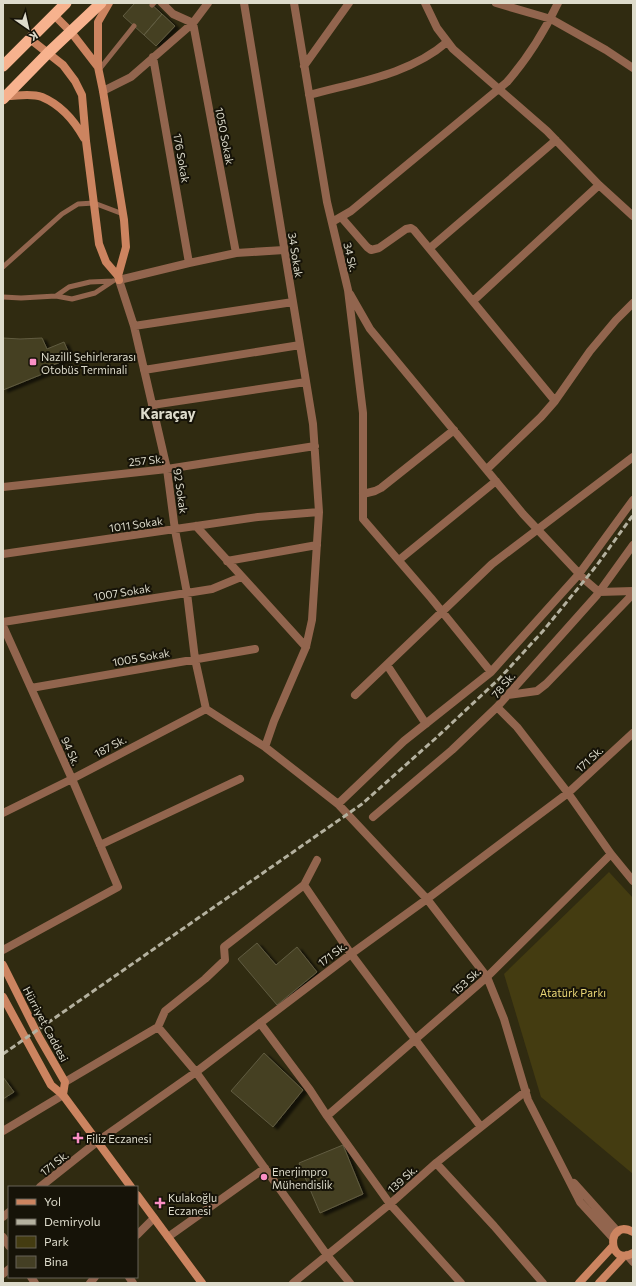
<svg xmlns="http://www.w3.org/2000/svg" width="636" height="1286" font-family="Commissioner,sans-serif">
	<style>
		.green { fill: #443c11 }
		.building { fill: #443f24; stroke: #615c40; filter: url(#shadow) }
		.lines { fill: none; stroke-linecap: round; stroke-linejoin: round }
		.service { stroke: #92654e; stroke-width: 5 }
		.minor { stroke: #92654e; stroke-width: 8 }
		.secondary { stroke: #cc8460; stroke-width: 8 }
		.trunk { stroke: #f7b28e; stroke-width: 11 }
		.rail { stroke: #b4b19f; stroke-width: 3; stroke-dasharray: 6 3; stroke-linecap: butt }
		.poi-dot { fill: #fb8fc5; stroke: #161308; stroke-width: 1.5 }
		.labels { text-anchor: middle; dominant-baseline: central; stroke-width: 4; stroke-linejoin: round; paint-order: stroke }
		.street-label { font-size: 11px; fill: #dddbcb; stroke: #161308 }
		.poi-label { font-size: 11px; fill: #dddbcb; stroke: #161308; text-anchor: start }
		.park-label { font-size: 11px; fill: #ecd877; stroke: #161308 }
		.district-label { font-size: 15px; font-weight: bold; fill: #dddbcb; stroke: #161308 }
	</style>
	<defs>
		<filter id="shadow"><feDropShadow dx="4.5" dy="2.5" stdDeviation="1" flood-color="#0009"/></filter>
	</defs>
	<rect width="100%" height="100%" fill="#302b11"/>
	<!-- green -->
	<path class="green" d="M609 872 633 898V1174L541 1097 504 974Z"/>
	<!-- building -->
	<path class="building" d="M135 3H150L162 14 144 35 123 16Z
		M162 14 175 26 156 46 144 35Z
		M3 338 20 339 42 338 47 349 64 342 71 358 53 365 55 369 3 390Z
		M257 943 276 965 297 947 317 972 277 1005 238 959Z
		M264 1053 303 1090 273 1127 231 1091Z
		M3 1077 14 1092 3 1099Z
		M343 1145 363 1194 320 1213 299 1163Z"/>
	<g class="lines">
		<!-- service -->
		<path class="service" d="M152 5 154 3
			M98 71 134 26
			M3 267 62 214 78 204 94 203 123 214
			M56 296 69 287 90 282 113 281
			M3 297 21 298 56 296 72 299 95 293 113 281"/>
		<!-- minor -->
		<path class="minor" d="M162 3 173 14 193 23 236 253
			M244 3 313 424 319 512 312 620 306 647 274 721 265 747
			M294 3 327 202 348 290 363 413V519L431 598 491 672
			M425 3 437 28 453 49 547 131 599 185 633 216
			M496 3 551 19 606 50 633 68
			M153 57 189 263
			M304 66 349 3
			M103 91 131 77 193 23 208 3
			M309 95C356 82 409 75 447 42
			M341 217 367 247 371 250 379 248 406 229 411 228 414 230 555 401
			M332 222 351 211 507 82C528 58 544 32 558 3
			M430 248 556 140
			M350 294 370 329 523 514 585 580 599 592 633 591
			M473 301 599 185
			M134 326 293 302
			M144 370 300 345
			M152 405 306 382
			M487 469 541 417 555 401 590 351 616 320 633 303
			M3 487 167 469 315 446
			M363 494 375 491 381 488 454 430
			M196 526 306 647
			M3 554 258 517 319 512
			M399 560 496 481
			M227 561 317 545
			M3 622 212 589 241 577
			M3 626 72 779 118 887 3 950
			M387 665 426 724
			M31 688 255 649
			M355 695 492 564 633 457
			M508 695 537 691 546 684 633 594
			M497 707 517 727 568 793 611 854 633 881
			M206 709 265 747 338 804 427 899 487 977 504 1019 528 1100 580 1202 613 1238
			M206 709 195 659 187 593 175 530 167 469 134 326 119 280 189 263 236 253 284 250
			M338 804 404 741 491 672 579 574 633 500
			M3 813 72 779 206 709
			M373 817 452 750 497 707 597 595 633 545
			M100 845 240 779
			M304 885 351 954 481 1127
			M260 1023 310 1090 327 1116 390 1204 461 1283
			M158 1027 196 1072 327 1255 350 1283
			M65 1082 158 1027 165 1011 205 979 225 960 224 947 304 885 317 860
			M327 1116 487 977 611 854
			M3 1131 63 1095
			M436 1163 494 1226 543 1283
			M574 1183 618 1232
			M40 1187 98 1141 196 1072 351 954 427 899 568 793 633 733
			M3 1217 9 1212
			M137 1235 154 1218
			M3 1237 9 1246
			M168 1237 265 1168
			M627 1255 633 1262
			M3 1274 9 1269
			M31 1277 35 1283
			M129 1277 133 1283
			M90 1283 95 1277
			M293 1283 390 1204 436 1163 526 1091"/>
		<!-- secondary -->
		<path class="secondary" d="M55 16 71 32 98 67 103 91 124 220 126 247 118 276
			M30 39 63 65 75 81 82 95 86 141 99 244 106 262 118 276 119 280
			M98 67V22L109 3
			M7 96C18 96 31 93 42 97 61 105 74 120 84 138
			M3 965 39 1037 65 1082 63 1095
			M3 997 51 1085 63 1095 131 1187
			M137 1195 202 1283
			M633 1232C606 1217 607 1268 633 1253
			M579 1283 613 1246
			M599 1283 624 1256"/>
		<!-- trunk -->
		<path class="trunk" d="M3 66 66 3
			M3 99 48 53 101 3"/>
		<!-- rail -->
		<path class="rail" d="M3 1054 362 804 436 738 500 678 543 631 597 565 633 515"/>
	</g>
	<!-- markers -->
	<g class="poi-dot">
		<rect x="29" y="358" width="8" height="8" rx="2"/>
		<path d="M76 1132h4v4h4v4h-4v4h-4v-4h-4v-4h4z"/>
		<circle cx="264" cy="1177" r="4"/>
		<path d="M158 1197h4v4h4v4h-4v4h-4v-4h-4v-4h4z"/>
	</g>
	<g class="labels">
		<!-- street labels -->
		<g class="street-label">
			<text transform="translate(225 136) rotate(79)">1050 Sokak</text>
			<text transform="translate(182 158) rotate(80)">176 Sokak</text>
			<text transform="translate(296 255) rotate(81)">34 Sokak</text>
			<text transform="translate(351 257) rotate(77)">34 Sk.</text>
			<text transform="translate(146 460) rotate(-6)">257 Sk.</text>
			<text transform="translate(181 491) rotate(82)">92 Sokak</text>
			<text transform="translate(136 524) rotate(-8)">1011 Sokak</text>
			<text transform="translate(122 592) rotate(-9)">1007 Sokak</text>
			<text transform="translate(141 657) rotate(-10)">1005 Sokak</text>
			<text transform="translate(503 685) rotate(-50)">78 Sk.</text>
			<text transform="translate(110 746) rotate(-28)">187 Sk.</text>
			<text transform="translate(71 751) rotate(66)">94 Sk.</text>
			<text transform="translate(589 759) rotate(-43)">171 Sk.</text>
			<text transform="translate(332 954) rotate(-37)">171 Sk.</text>
			<text transform="translate(466 981) rotate(-42)">153 Sk.</text>
			<text transform="translate(46 1024) rotate(62)">Hürriyet Caddesi</text>
			<text transform="translate(54 1163) rotate(-38)">171 Sk.</text>
			<text transform="translate(402 1179) rotate(-42)">139 Sk.</text>
		</g>
		<!-- poi labels -->
		<g class="poi-label">
			<text x="41" y="356">Nazilli Şehirlerarası<tspan x="41" dy="13">Otobüs Terminali</tspan></text>
			<text x="86" y="1138">Filiz Eczanesi</text>
			<text x="272" y="1171">Enerjimpro<tspan x="272" dy="13">Mühendislik</tspan></text>
			<text x="168" y="1197">Kulakoğlu<tspan x="168" dy="13">Eczanesi</tspan></text>
		</g>
		<!-- park labels -->
		<g class="park-label">
			<text x="573" y="992">Atatürk Parkı</text>
		</g>
		<!-- district labels -->
		<g class="district-label">
			<text x="168" y="413">Karaçay</text>
		</g>
	</g>
	<!-- border -->
	<rect width="636" height="1286" fill="none" stroke="#dddbcb" stroke-width="8"/>
	<!-- legend -->
	<rect x="8" y="1186" width="130" height="92" fill="#161308" stroke="#666356"/>
	<rect x="16" y="1199" width="20" height="6" fill="#cc8460" stroke="#666356"/>
	<text x="44" y="1206" font-size="12" fill="#dddbcb">Yol</text>
	<rect x="16" y="1219" width="20" height="6" fill="#b4b19f" stroke="#666356"/>
	<text x="44" y="1226" font-size="12" fill="#dddbcb">Demiryolu</text>
	<rect x="16" y="1236" width="20" height="12" fill="#443c11" stroke="#666356"/>
	<text x="44" y="1246" font-size="12" fill="#dddbcb">Park</text>
	<rect x="16" y="1256" width="20" height="12" fill="#443f24" stroke="#666356"/>
	<text x="44" y="1266" font-size="12" fill="#dddbcb">Bina</text>
	<!-- north arrow -->
	<g transform="translate(28 28) rotate(146)" stroke="#161308" stroke-width="3" paint-order="stroke">
	<path d="M0-3L7 15L0 10L-7 15Z" fill="#dddbcb"/>
	<text y="-6" font-size="11" font-weight="bold" text-anchor="middle" fill="#dddbcb">K</text>
	</g>
</svg>
